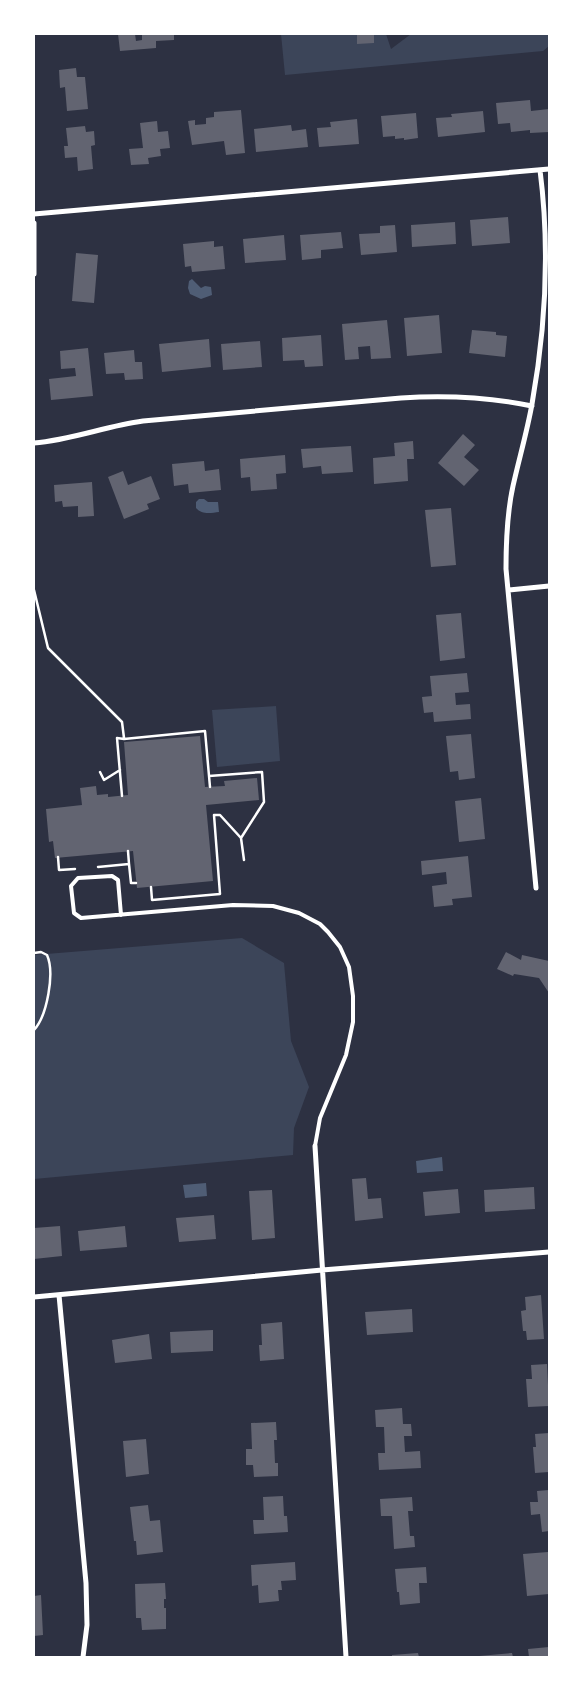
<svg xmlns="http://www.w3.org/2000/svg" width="583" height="1691" font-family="Quicksand,sans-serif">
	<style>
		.green { fill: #3c4559 }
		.water { fill: #4f5d75 }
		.building { fill: #626471 }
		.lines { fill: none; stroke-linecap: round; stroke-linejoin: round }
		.path { stroke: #fff; stroke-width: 2.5 }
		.service { stroke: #fff; stroke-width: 4 }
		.minor { stroke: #fff; stroke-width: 5 }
	</style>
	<rect width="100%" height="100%" fill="#2d3142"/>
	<!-- green -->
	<path class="green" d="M281 34H386L391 49 411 34H549V46L543 51 285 75Z
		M276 706 280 761 217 767 212 710Z
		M242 938 284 963 291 1041 309 1087 294 1128 293 1155 34 1179V955Z"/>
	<!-- water -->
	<path class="water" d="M192 279 201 288 205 286 211 287 212 295 201 299 190 294 188 288 189 281Z
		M199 499H204L208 502H218L219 512C211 513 202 515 196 508V502Z
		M442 1157 443 1171 417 1173 416 1161Z
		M206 1183 207 1196 185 1198 183 1185Z"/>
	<!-- building -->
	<path class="building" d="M118 34H135L136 41 142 40V34H174V40L156 41V48L120 51Z
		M357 34H374V43L357 44Z
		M76 68 77 77H85L88 109 67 111 65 87 60 88 59 70Z
		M530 100 531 111 549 109V132L530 133V130L511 132 510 123 498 124 496 103Z
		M241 110 245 153 226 155 224 141 192 145 188 121 195 120V125L206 124V118L214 117V112Z
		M483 111 485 132 438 137 436 118 452 117 451 114Z
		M416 113 418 138 404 140V138L395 139V136L383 137 381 116Z
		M357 119 359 144 319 147 317 128 331 127 330 122Z
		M157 121 158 132 168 131 170 148 160 149 161 156 148 158 149 164 131 165 129 149 143 148 140 123Z
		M291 125 292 131 306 129 308 147 256 152 254 129Z
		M85 126 86 132 94 131 95 145 91 146 93 169 78 171 77 157 65 158 64 146H68L66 128Z
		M508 217 510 243 472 246 470 220Z
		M455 222 456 244 412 247 411 225Z
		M395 225 397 252 361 255 359 234 380 233V226Z
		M341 232 343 248 321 250V258L302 260 300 235Z
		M284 235 286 260 245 263 243 239Z
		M214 241V247L223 246 225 269 192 272 191 266 185 267 183 244Z
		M76 253 98 255 94 303 72 301Z
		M439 315 442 353 407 356 404 318Z
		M387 320 391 358 371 359 370 346 358 347 359 359 345 360 342 324Z
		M472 330 496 332V335L507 336 505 357 469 353Z
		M321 335 323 366 305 367 304 360 283 361 282 338Z
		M209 339 211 367 162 372 159 344Z
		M260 341 262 367 223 370 221 344Z
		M88 348 93 396 51 400 49 379 76 376 75 368 61 369 60 351Z
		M134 350 135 362H142L143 379 125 380 124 373 106 374 104 353Z
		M463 434 475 445 464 457 479 470 464 486 438 463Z
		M413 441 414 459H407L408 481 374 484 373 458 395 456 394 443Z
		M351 446 353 472 322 474 321 466 303 468 301 449Z
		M285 455 286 473 276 474 277 489 251 491 250 477 241 478 240 459Z
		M204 461 205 471 219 469 221 490 189 493 188 484 174 486 172 464Z
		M123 471 128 485 151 476 160 499 147 504 149 509 124 519 108 477Z
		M92 482 94 516 78 517V506L63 507 62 501 55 502 54 485Z
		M451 508 456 565 431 567 425 510Z
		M461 613 465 658 440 661 436 615Z
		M467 673 469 692 455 693 456 705 470 704 471 719 434 722 433 712 424 713 422 697 432 696 430 676Z
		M471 734 475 778 459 780 458 771 450 772 446 736Z
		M200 736 205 787 225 786 224 781 257 778 259 800 206 805 213 881 137 888 133 851 55 858 53 841 49 842 46 809 82 805 80 788 96 786 97 795 108 794V797L128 795 124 742Z
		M481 798 485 839 459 842 455 801Z
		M468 856 472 897 452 899 453 905 434 907 432 886 447 884 446 872 422 875 421 861Z
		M506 952 521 960 522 955 549 961V993L539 978 514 974 513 976 497 969Z
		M366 1178 368 1199 381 1198 383 1218 355 1221 352 1179Z
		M534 1187 535 1209 485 1212 484 1190Z
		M458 1189 460 1213 425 1216 423 1192Z
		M272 1190 275 1238 252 1240 249 1191Z
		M214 1215 216 1239 179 1242 176 1218Z
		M60 1226 62 1256 34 1259V1228Z
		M125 1226 127 1247 80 1251 78 1231Z
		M541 1295 544 1339 527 1340 526 1331H523L521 1311 526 1310 525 1297Z
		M412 1309 413 1332 367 1335 365 1312Z
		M282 1322 284 1359 260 1361 259 1345H262L261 1324Z
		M213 1330V1351L171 1353 170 1332Z
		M149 1334 152 1359 115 1363 112 1340Z
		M547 1364 549 1406 528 1407 526 1379H532L531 1365Z
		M402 1408 403 1424H411L412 1436H404L405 1452 420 1451 421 1468 379 1470 378 1453H385L384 1427H376L375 1410Z
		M276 1422 277 1440H274L275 1463H278V1476L254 1477 253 1465H246V1449H252L251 1423Z
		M549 1433V1472L535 1473 533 1447H536L535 1434Z
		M146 1439 149 1474 126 1477 123 1441Z
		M549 1490V1531L542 1532 540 1514 531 1515 530 1502H538L537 1491Z
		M283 1496 284 1516H287L288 1532 254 1534 253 1520H264L263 1497Z
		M412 1497 413 1511H408L410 1536H414L415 1547 394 1549 392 1516H381L380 1499Z
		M148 1505 150 1521 160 1520 163 1552 137 1555 136 1541H134L130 1507Z
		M548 1552 549 1594 527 1596 523 1554Z
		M295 1562 296 1580 281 1581 282 1590H278L279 1601 259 1603 258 1585 252 1586 251 1565Z
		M426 1567 427 1583H419L420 1603 400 1605 399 1592H397L395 1569Z
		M165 1583 166 1599H164V1608H166V1629L142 1630 141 1618H136L135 1584Z
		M41 1595 43 1635 34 1636V1596Z
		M549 1647V1657H529L528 1649Z
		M418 1653 419 1657H392V1655Z
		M512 1653 513 1657H479V1656Z"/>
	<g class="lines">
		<!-- path -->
		<path class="path" d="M34 590 48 648 122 722 124 738
			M100 772 104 780 120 770
			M122 796 117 738 124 739 205 731 210 787
			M241 838 244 860
			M58 857 59 870 75 869
			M129 864 131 883H136
			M98 867 129 864 128 851
			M151 887 152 900 220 894 214 815H220L241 838 264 802 262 772 209 776
			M34 953 41 952 47 955C55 973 47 1016 34 1030"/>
		<!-- service -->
		<path class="service" d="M121 915 118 880 112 876 78 878 71 886 74 913 81 918 233 905 273 906 299 913 320 924 328 932 340 947 349 967 353 996V1022L346 1055 320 1118 315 1146"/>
		<!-- minor -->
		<path class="minor" d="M34 214 549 169
			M34 223V274
			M34 443C71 440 106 426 143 421L401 398C446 395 488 397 532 406
			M509 590 549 586
			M536 888 506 569C506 541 507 513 513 486 519 459 527 432 532 404 546 326 550 249 540 170
			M315 1146 346 1657
			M59 1295 86 1583 87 1625 83 1657
			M34 1297 322 1270 549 1252"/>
	</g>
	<!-- border -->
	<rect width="583" height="1691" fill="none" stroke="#ffffff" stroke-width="70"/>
</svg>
